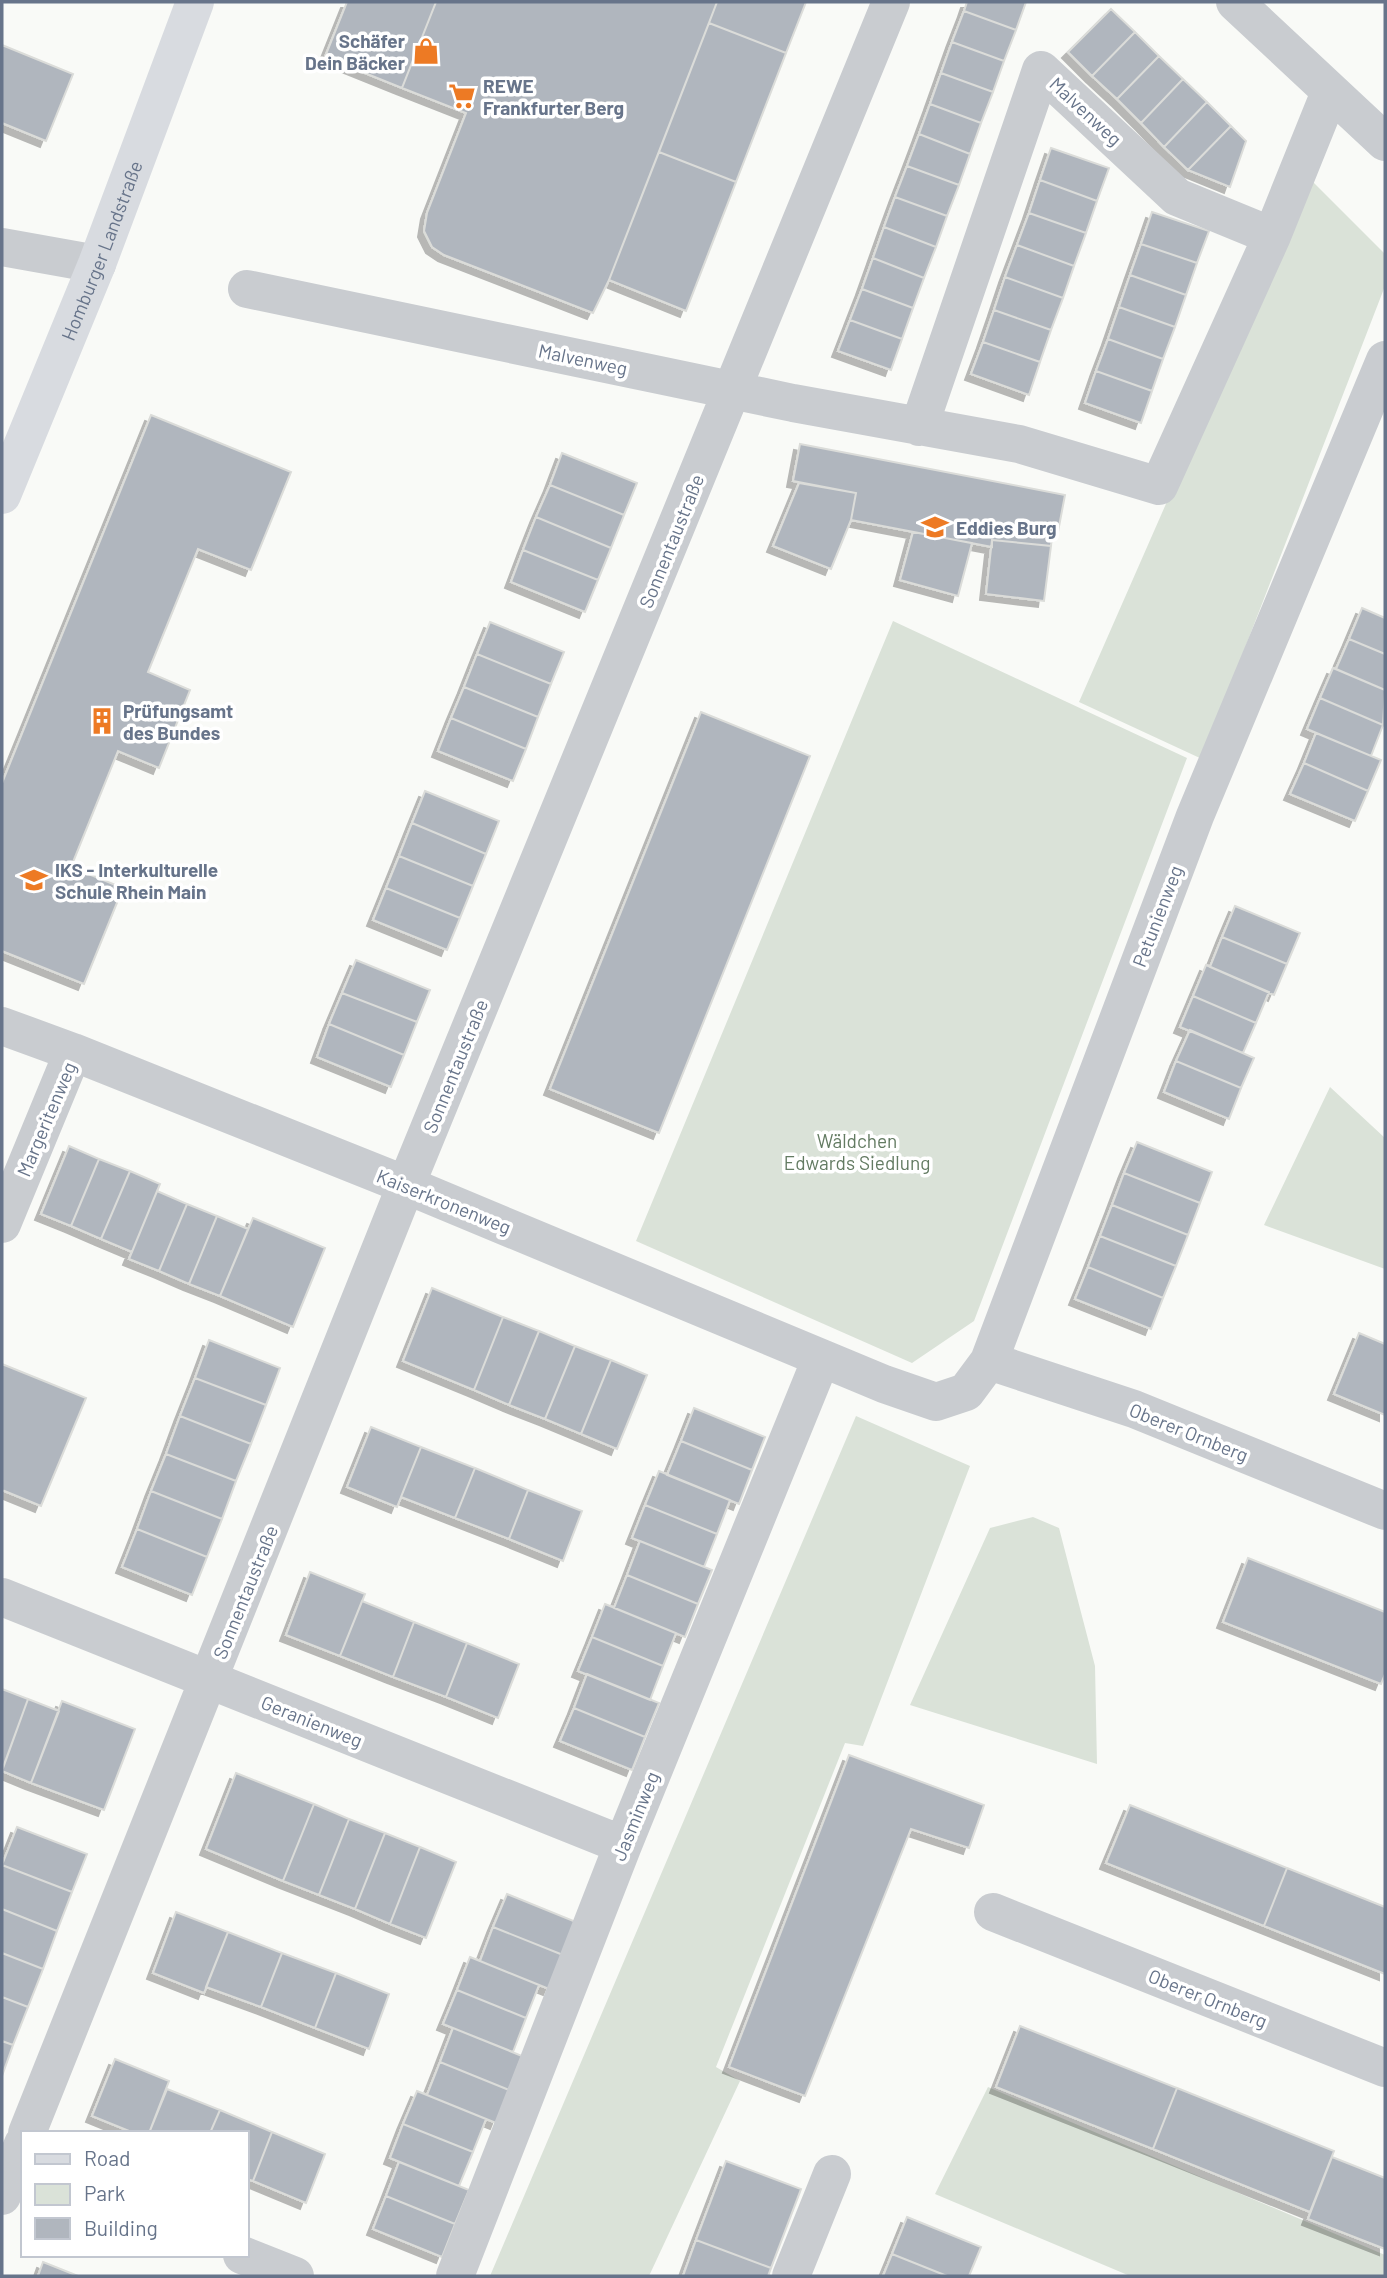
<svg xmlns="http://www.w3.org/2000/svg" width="1387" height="2278" font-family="Barlow,sans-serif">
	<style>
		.green { fill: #dae2d8 }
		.building { fill: #b0b6be; stroke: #dbdcd9; stroke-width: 2; filter: url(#shadow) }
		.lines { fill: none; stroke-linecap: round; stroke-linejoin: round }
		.street { stroke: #c9ccd0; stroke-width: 38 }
		.secondary { stroke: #d8dbe0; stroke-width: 38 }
		.labels { text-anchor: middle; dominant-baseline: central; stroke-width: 7; stroke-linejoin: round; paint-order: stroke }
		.poi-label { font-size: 19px; font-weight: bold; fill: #67748a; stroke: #fff; text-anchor: start }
		.street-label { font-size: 19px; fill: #67748a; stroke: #fff }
		.park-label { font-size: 19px; fill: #637b62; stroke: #fff }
	</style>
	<defs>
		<filter id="shadow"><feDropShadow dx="-6" dy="6" stdDeviation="0" flood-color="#0004"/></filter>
	</defs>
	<rect width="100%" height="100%" fill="#f9faf7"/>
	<!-- green -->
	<path class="green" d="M1309 178 1385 254V286L1202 759 1079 702Z
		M893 621 1187 758 974 1321 912 1363 636 1241Z
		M1330 1087 1385 1138V1269L1264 1225Z
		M856 1416 970 1466 863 1746 845 1743 716 2067 740 2081 649 2276H490Z
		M1033 1517 1059 1528 1095 1666 1097 1764 910 1705 990 1528Z
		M988 2087 1385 2255V2276H1130L935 2194Z"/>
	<!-- building -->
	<path class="building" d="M347 2H436L402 88 325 57Z
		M436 2H717L609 280 593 313 444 255 432 247 424 231 427 213 466 113 402 88Z
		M717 2H806L786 53 709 23Z
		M967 2H1026L1016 30 964 11Z
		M1111 9 1135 32 1092 76 1068 52Z
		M964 11 1016 30 1004 61 952 42Z
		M709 23 786 53 736 182 659 152Z
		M1135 32 1159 56 1117 99 1092 76Z
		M952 42 1004 61 993 92 941 73Z
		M2 45 73 74 46 141 2 123Z
		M1159 56 1183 79 1141 123 1117 99Z
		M941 73 993 92 981 123 930 104Z
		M1183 79 1207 102 1164 147 1141 123Z
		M1207 102 1231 126 1188 170 1164 147Z
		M930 104 981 123 970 154 919 134Z
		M1231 126 1246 141 1230 187 1188 170Z
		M919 134 970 154 959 185 907 166Z
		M1051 148 1109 168 1097 201 1040 180Z
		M659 152 736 182 686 311 609 280Z
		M907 166 959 185 947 216 895 197Z
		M1040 180 1097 201 1086 233 1029 213Z
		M895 197 947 216 936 247 884 227Z
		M1152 212 1209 231 1197 263 1141 244Z
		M1029 213 1086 233 1074 266 1017 245Z
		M884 227 936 247 924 278 873 258Z
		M1141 244 1197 263 1186 295 1130 275Z
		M1017 245 1074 266 1063 298 1005 277Z
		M873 258 924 278 913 308 862 289Z
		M1130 275 1186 295 1175 327 1119 307Z
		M1005 277 1063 298 1051 330 994 310Z
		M862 289 913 308 902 339 850 320Z
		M1119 307 1175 327 1163 359 1108 339Z
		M994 310 1051 330 1040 362 983 342Z
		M850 320 902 339 891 370 838 351Z
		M1108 339 1163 359 1152 391 1096 371Z
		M983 342 1040 362 1029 395 971 374Z
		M1096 371 1152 391 1141 423 1085 403Z
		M151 415 291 472 251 570 198 549 148 672 190 690 159 768 118 751 71 867 123 888 84 984 2 951V783Z
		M800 444 1065 495 1057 537 1052 536 1051 546 992 540V547L851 520 856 493 793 481Z
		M562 453 637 483 624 515 550 485Z
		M799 483 856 493 851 520 831 569 773 546Z
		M550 485 624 515 611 548 536 517Z
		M536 517 611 548 598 580 523 550Z
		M913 532 972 543 958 596 900 580Z
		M992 540 1051 546 1044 601 986 594Z
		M523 550 598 580 585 612 511 582Z
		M1362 608 1385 618V654L1349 639Z
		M490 622 564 652 551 684 477 654Z
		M1349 639 1385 654V690L1336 669Z
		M477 654 551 684 538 717 464 687Z
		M1333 668 1385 690 1383 725 1320 698Z
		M464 687 538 717 526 749 451 718Z
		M1320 698 1383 725 1371 756 1307 729Z
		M701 712 810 756 659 1133 550 1089Z
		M451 718 526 749 513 781 438 751Z
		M1316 733 1381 760 1368 791 1304 763Z
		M1304 763 1368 791 1355 821 1290 794Z
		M425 791 499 821 486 854 412 823Z
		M412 823 486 854 473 886 399 856Z
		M399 856 473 886 460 918 386 888Z
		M386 888 460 918 447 950 373 920Z
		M1235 906 1300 933 1287 964 1222 937Z
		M1222 937 1287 964 1274 995 1210 967Z
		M356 960 430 990 417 1022 342 993Z
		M1206 965 1269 992 1256 1023 1193 996Z
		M342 993 417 1022 404 1055 329 1024Z
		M1193 996 1256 1023 1243 1053 1180 1027Z
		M329 1024 404 1055 391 1087 317 1057Z
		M1190 1030 1254 1058 1241 1088 1176 1061Z
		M1176 1061 1241 1088 1229 1119 1164 1092Z
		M1137 1142 1212 1172 1200 1203 1124 1173Z
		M69 1146 99 1159 71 1226 41 1214Z
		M99 1159 130 1171 101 1239 71 1226Z
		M130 1171 160 1184 132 1252 101 1239Z
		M1124 1173 1200 1203 1188 1235 1112 1205Z
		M157 1191 187 1204 159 1271 129 1259Z
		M187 1204 217 1216 189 1284 159 1271Z
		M1112 1205 1188 1235 1176 1266 1100 1236Z
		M217 1216 248 1229 220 1296 189 1284Z
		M253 1218 325 1248 293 1327 220 1296Z
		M1100 1236 1176 1266 1163 1298 1088 1267Z
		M1088 1267 1163 1298 1151 1329 1075 1299Z
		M432 1288 503 1317 474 1390 403 1361Z
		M503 1317 539 1331 509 1405 474 1390Z
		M539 1331 575 1346 545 1419 509 1405Z
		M1359 1333 1385 1344V1415L1334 1394Z
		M209 1340 280 1368 266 1405 195 1378Z
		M575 1346 611 1360 581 1434 545 1419Z
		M611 1360 647 1375 617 1449 581 1434Z
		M2 1364 86 1398 41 1506 2 1490Z
		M195 1378 266 1405 251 1444 180 1416Z
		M694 1408 765 1437 752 1470 681 1441Z
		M180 1416 251 1444 236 1481 166 1454Z
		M371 1427 421 1447 397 1507 347 1487Z
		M681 1441 752 1470 739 1504 667 1475Z
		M421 1447 475 1468 455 1518 401 1497Z
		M166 1454 236 1481 222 1519 151 1491Z
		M475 1468 528 1490 509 1539 455 1518Z
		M659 1471 730 1500 717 1534 645 1505Z
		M528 1490 582 1511 563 1561 509 1539Z
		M151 1491 222 1519 207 1557 137 1529Z
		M645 1505 717 1534 704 1567 632 1538Z
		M137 1529 207 1557 192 1595 122 1567Z
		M640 1541 712 1570 698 1604 627 1575Z
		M1248 1558 1385 1612V1674L1381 1684 1223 1622Z
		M310 1572 365 1594 340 1656 286 1635Z
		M627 1575 698 1604 685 1637 614 1608Z
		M362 1601 414 1622 393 1677 340 1656Z
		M605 1604 676 1633 663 1666 592 1637Z
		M414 1622 467 1643 446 1697 393 1677Z
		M592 1637 663 1666 650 1700 578 1671Z
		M467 1643 519 1664 498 1718 446 1697Z
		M587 1674 659 1703 645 1737 574 1708Z
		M2 1689 28 1699 2 1770Z
		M28 1699 59 1711 31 1783 2 1771Z
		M62 1701 135 1729 104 1810 31 1783Z
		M574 1708 645 1737 632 1770 560 1741Z
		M849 1755 984 1805 969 1848 911 1829 805 2096 729 2067Z
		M236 1773 314 1804 283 1881 206 1849Z
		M314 1804 349 1819 319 1895 283 1881Z
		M1130 1805 1287 1868 1264 1926 1106 1863Z
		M349 1819 385 1833 355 1909 319 1895Z
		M17 1827 87 1854 72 1892 2 1865Z
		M385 1833 420 1847 390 1924 355 1909Z
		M420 1847 456 1862 426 1938 390 1924Z
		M2 1865 72 1892 57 1931 2 1909Z
		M1287 1868 1385 1907V1974L1264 1926Z
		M507 1894 576 1922 563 1955 493 1927Z
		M2 1909 57 1931 43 1969 2 1953Z
		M176 1912 228 1932 204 1993 153 1973Z
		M493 1927 563 1955 549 1989 480 1961Z
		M228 1932 282 1953 261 2007 206 1987Z
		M2 1953 43 1969 28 2007 2 1997Z
		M282 1953 336 1973 315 2028 261 2007Z
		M470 1957 539 1985 526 2018 457 1990Z
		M336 1973 389 1994 369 2049 315 2028Z
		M457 1990 526 2018 513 2052 443 2024Z
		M2 1997 28 2007 13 2045 2 2041Z
		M1020 2026 1177 2088 1153 2149 996 2087Z
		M453 2028 522 2056 509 2090 440 2062Z
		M2 2041 13 2045 2 2076Z
		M115 2059 169 2081 149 2133H134L92 2116Z
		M440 2062 509 2090 496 2123 427 2095Z
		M1177 2088 1334 2151 1310 2212 1153 2149Z
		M167 2089 220 2110 210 2133H149Z
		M417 2091 486 2119 473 2152 403 2124Z
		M220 2110 272 2132 253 2181 247 2179V2133H210Z
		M403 2124 473 2152 459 2186 390 2158Z
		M272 2132 325 2154 306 2203 253 2181Z
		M1332 2157 1385 2178V2249L1308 2219Z
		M726 2161 801 2189 771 2268 696 2240Z
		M399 2162 469 2190 455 2224 386 2196Z
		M386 2196 455 2224 442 2257 373 2229Z
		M907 2217 981 2247 969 2276H947L892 2254Z
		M696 2240 771 2268 768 2276H683Z
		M892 2254 947 2276H883Z
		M43 2262 78 2276H38Z"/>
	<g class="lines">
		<!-- street -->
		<path class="street" d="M1235 2 1385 142
			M2 247 97 264
			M247 289 793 403 1019 444 1159 486 1272 236 1330 92
			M919 427 1041 70 1177 197 1272 236
			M2 1026 73 1052 406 1185 884 1384 936 1402 966 1392 989 1361 1195 816 1385 360
			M2 1224 73 1052
			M989 1361 1134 1409 1385 1511
			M2 1597 623 1845
			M993 1912 1385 2068
			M27 2133 406 1185 891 2
			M2 2196 23 2144
			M242 2255 295 2276
			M455 2276 623 1845 821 1359
			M791 2276 832 2174"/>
		<!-- secondary -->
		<path class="secondary" id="s1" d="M2 495 97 264 195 2"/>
	</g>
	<!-- icons -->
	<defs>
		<symbol id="shop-bare" viewBox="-9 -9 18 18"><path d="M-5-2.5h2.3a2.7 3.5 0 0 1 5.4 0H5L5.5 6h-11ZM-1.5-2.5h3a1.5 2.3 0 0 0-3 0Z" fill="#ed7a24" stroke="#fff" stroke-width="2.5" paint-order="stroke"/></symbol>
		<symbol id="supermarket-bare" viewBox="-9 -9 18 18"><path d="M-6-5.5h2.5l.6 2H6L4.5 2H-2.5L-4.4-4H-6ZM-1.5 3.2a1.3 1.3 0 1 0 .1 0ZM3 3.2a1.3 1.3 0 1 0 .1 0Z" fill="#ed7a24" stroke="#fff" stroke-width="2.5" paint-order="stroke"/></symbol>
		<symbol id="school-bare" viewBox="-9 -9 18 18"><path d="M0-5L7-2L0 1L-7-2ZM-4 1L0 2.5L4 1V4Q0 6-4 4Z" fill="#ed7a24" stroke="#fff" stroke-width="2.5" paint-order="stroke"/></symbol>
		<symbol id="building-bare" viewBox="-9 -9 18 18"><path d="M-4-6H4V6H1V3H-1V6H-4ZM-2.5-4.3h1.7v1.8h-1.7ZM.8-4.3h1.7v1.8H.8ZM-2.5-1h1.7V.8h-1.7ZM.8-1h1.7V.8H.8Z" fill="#ed7a24" stroke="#fff" stroke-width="2.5" paint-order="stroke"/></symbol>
	</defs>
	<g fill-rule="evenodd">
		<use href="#shop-bare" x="407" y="32" width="38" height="38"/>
		<use href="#supermarket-bare" x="443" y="77" width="38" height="38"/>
		<use href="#school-bare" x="916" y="508" width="38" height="38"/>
		<use href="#building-bare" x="83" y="702" width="38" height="38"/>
		<use href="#school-bare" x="15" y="861" width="38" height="38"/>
	</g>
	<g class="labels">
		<!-- poi labels -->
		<g class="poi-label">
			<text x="405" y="40" text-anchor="end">Schäfer<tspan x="405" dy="22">Dein Bäcker</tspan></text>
			<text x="483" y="85">REWE<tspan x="483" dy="22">Frankfurter Berg</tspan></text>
			<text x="956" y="527">Eddies Burg</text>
			<text x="123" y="710">Prüfungsamt<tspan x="123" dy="22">des Bundes</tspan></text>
			<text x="55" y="869">IKS - Interkulturelle<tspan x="55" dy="22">Schule Rhein Main</tspan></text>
		</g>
		<!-- street labels -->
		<g class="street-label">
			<text transform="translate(1086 111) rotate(43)">Malvenweg</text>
			<text stroke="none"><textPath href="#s1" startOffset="264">Homburger Landstraße</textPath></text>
			<text transform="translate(583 359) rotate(12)">Malvenweg</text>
			<text transform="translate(671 541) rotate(-68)">Sonnentaustraße</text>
			<text transform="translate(1157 916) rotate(-69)">Petunienweg</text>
			<text transform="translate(455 1066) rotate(-68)">Sonnentaustraße</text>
			<text transform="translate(46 1119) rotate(-67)">Margeritenweg</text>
			<text transform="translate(444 1201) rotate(22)">Kaiserkronenweg</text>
			<text transform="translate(1189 1432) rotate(22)">Oberer Ornberg</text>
			<text transform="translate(245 1592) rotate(-68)">Sonnentaustraße</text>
			<text transform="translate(312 1721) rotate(22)">Geranienweg</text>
			<text transform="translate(635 1816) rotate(-68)">Jasminweg</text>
			<text transform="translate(1208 1998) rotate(22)">Oberer Ornberg</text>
		</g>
		<!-- park labels -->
		<g class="park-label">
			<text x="857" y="1140">Wäldchen<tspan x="857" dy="22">Edwards Siedlung</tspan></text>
		</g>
	</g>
	<!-- border -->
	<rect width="1387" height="2278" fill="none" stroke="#67748a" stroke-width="7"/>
	<!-- legend -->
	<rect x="21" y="2131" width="228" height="126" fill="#ffffff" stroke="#c2c7d0" stroke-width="2"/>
	<rect x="35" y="2154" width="35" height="10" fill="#d8dbe0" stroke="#c2c7d0" stroke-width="2"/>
	<text x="84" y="2166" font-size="21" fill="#67748a">Road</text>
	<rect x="35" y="2184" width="35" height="21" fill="#dae2d8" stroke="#c2c7d0" stroke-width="2"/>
	<text x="84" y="2201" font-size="21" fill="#67748a">Park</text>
	<rect x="35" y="2218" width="35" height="21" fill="#b0b6be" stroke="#c2c7d0" stroke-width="2"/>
	<text x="84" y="2236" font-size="21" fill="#67748a">Building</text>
</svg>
